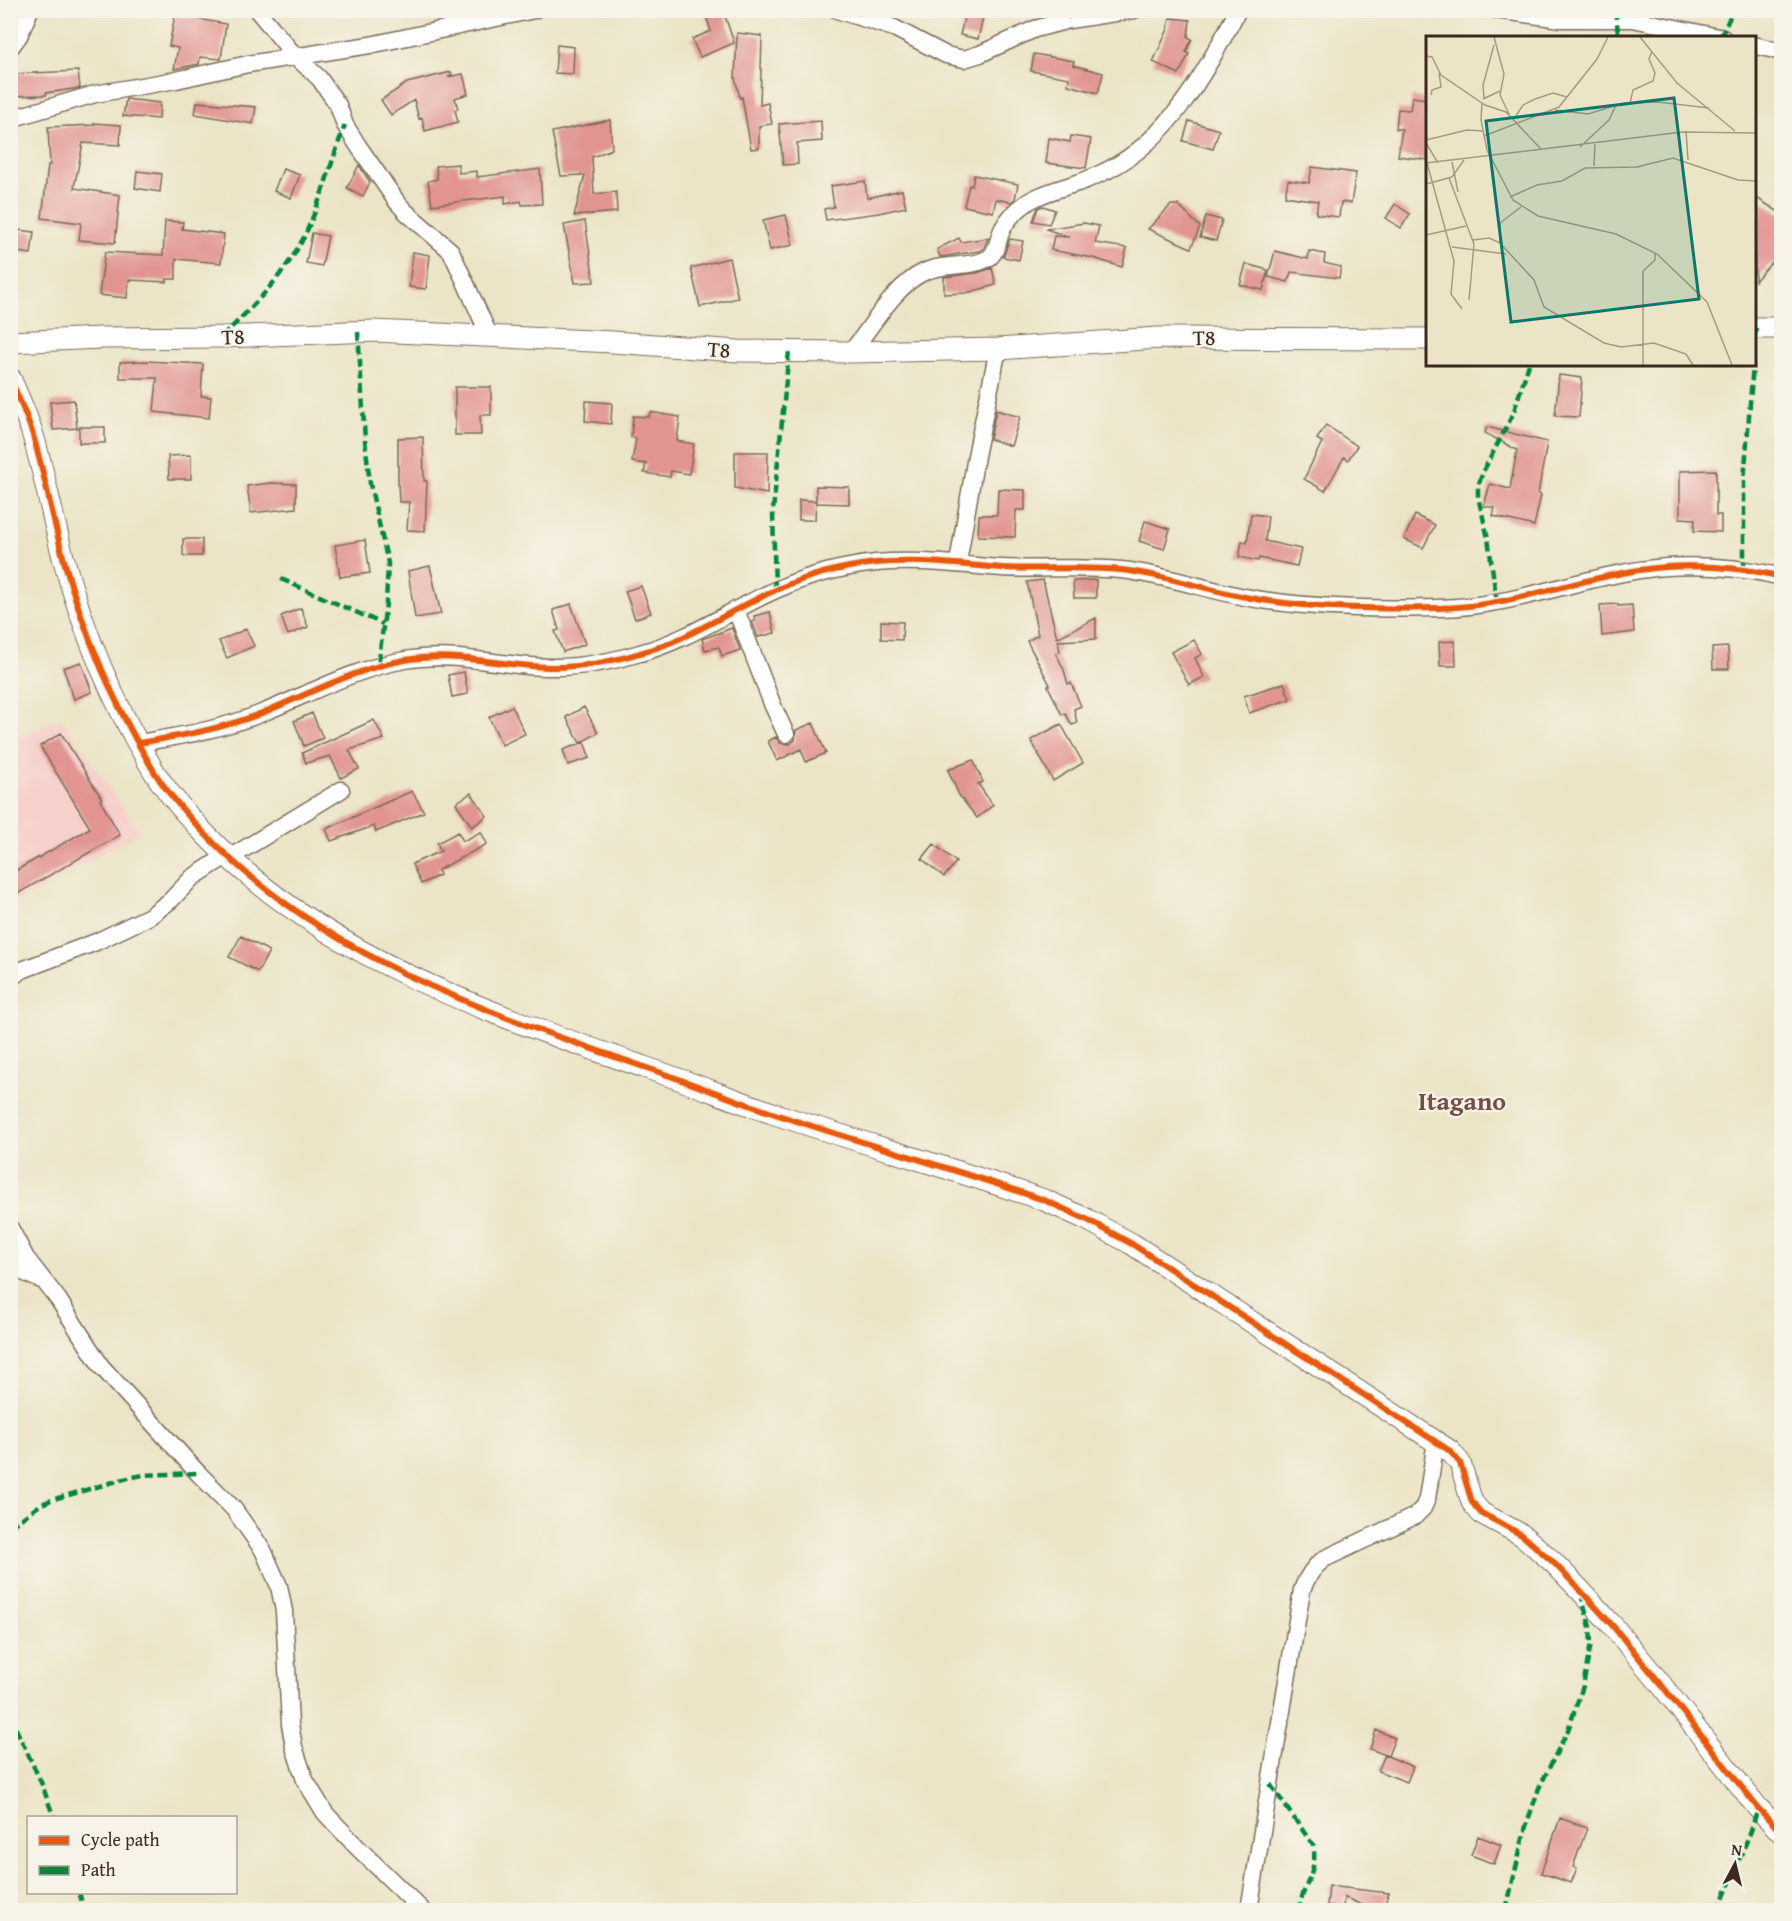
<svg xmlns="http://www.w3.org/2000/svg" width="1792" height="1921" font-family="'Gentium Book Plus',serif">
	<style>
		.built { fill: #f7d0cb }
		.building { fill: #e19492 }
		.lines { fill: none; stroke-linecap: round; stroke-linejoin: round }
		.minor-casing { stroke: #796b59; stroke-width: 19 }
		.tertiary-casing { stroke: #796b59; stroke-width: 23 }
		.minor { stroke: #fff; stroke-width: 16 }
		.tertiary { stroke: #fff; stroke-width: 21 }
		.quiet { stroke: #00873e; stroke-width: 4.5; stroke-dasharray: 9 4.5; stroke-linecap: butt }
		.cycleway-casing { stroke: #f7f3e8; stroke-width: 10 }
		.cycleway { stroke: #e8590c; stroke-width: 6 }
		.labels { text-anchor: middle; dominant-baseline: central; stroke-width: 4.5; stroke-linejoin: round; paint-order: stroke }
		.street-label { font-size: 22px; fill: #3b2a1e; stroke: #f7f3e8 }
		.quarter-label { font-size: 26px; font-weight: bold; fill: #754f47; stroke: #f7f3e8 }
		.inset-road { fill: none; stroke: #a59a83; stroke-width: 1.5 }
		.view { fill: #0f766e; fill-opacity: 0.15; stroke: #0f766e; stroke-width: 3 }
		.inset-edge { fill: none; stroke: #3b2a1e; stroke-width: 3 }
	</style>
	<rect width="100%" height="100%" fill="#f7f3e8"/>
	<filter id="ink" filterUnits="userSpaceOnUse"><feTurbulence type="fractalNoise" baseFrequency=".0167" numOctaves="2"/><feDisplacementMap in="SourceGraphic" scale="12" xChannelSelector="R" yChannelSelector="G"/><feConvolveMatrix kernelMatrix="1 2 1 2 8 2 1 2 1" color-interpolation-filters="sRGB"/></filter>
	<filter id="wash" filterUnits="userSpaceOnUse"><feTurbulence type="fractalNoise" baseFrequency=".008" numOctaves="4" result="noise"/><feDisplacementMap in="SourceGraphic" scale="24" xChannelSelector="R" yChannelSelector="G"/><feGaussianBlur stdDeviation="1.35" result="paint"/><feColorMatrix in="noise" values="0 0 0 0 0 0 0 0 0 0 0 0 0 0 0 0 0 1.4 0 .05"/><feComposite in="paint" operator="in"/></filter>
	<g filter="url(#wash)">
		<rect width="100%" height="100%" fill="#ebe4c6"/>
		<!-- built -->
		<path class="built" d="M61 717 140 833 11 905 10 741Z"/>
		<g id="blocks">
			<!-- building -->
			<path class="building" d="M704 10H723L734 43 700 57 692 39 711 31Z
				M966 10 984 13 978 39 960 35Z
				M175 15 226 24 221 59 200 57 199 64 174 69 178 48 169 46Z
				M1170 18 1190 20 1188 37 1192 39 1186 52 1189 54 1179 74 1153 62 1168 29Z
				M737 33 762 36 760 105 768 103 772 124 759 126V148L751 149 742 97 740 98 735 78Z
				M557 45 574 47 573 74 555 73Z
				M1034 54 1074 61 1073 65 1103 73 1098 93 1068 85 1069 78 1031 71Z
				M78 71 80 88 46 93V95L10 96V74Z
				M451 72 452 75 448 77 463 74 468 94 455 98 458 109 455 110 458 122 425 131 422 118 419 119 414 100 391 115 381 100 407 83Z
				M1412 97 1428 99V160L1398 156 1402 129H1396L1398 109 1410 110Z
				M126 99 160 103 159 119 123 116Z
				M197 102 256 107 253 124 195 114Z
				M610 120 612 149 592 157 594 194 616 192 617 212 574 216 585 175 561 176 552 132Z
				M821 121 822 141 797 143 798 164 783 165 779 124Z
				M1189 121 1219 130 1213 149 1183 141Z
				M94 123 121 125 120 145 83 143 74 188 120 195 115 243 79 240 81 223 42 218 48 165H50L48 127 94 125Z
				M1071 136 1091 139 1086 168 1046 163 1049 138 1070 142Z
				M458 164 459 173 477 171V177L540 169 542 204 522 205 521 201 505 204V196L432 205 428 181 437 179 436 166Z
				M359 165 370 182 363 196 347 188Z
				M1312 167 1356 173 1351 203 1341 202 1339 217 1316 214 1318 201 1285 196 1288 180 1309 183Z
				M283 169 300 175 291 198 274 191Z
				M137 171 162 174 160 192 135 188Z
				M974 175 1018 184 1015 199 1011 202 996 199 993 212 964 206 969 185 972 186Z
				M865 181 867 198 902 190 906 207 879 213 826 220 824 209 834 207 831 186Z
				M1755 197 1782 214V270L1771 263 1755 281Z
				M1395 204 1410 214 1401 228 1386 218Z
				M1171 205H1178L1200 227 1191 248 1148 229Z
				M1043 206 1055 210 1049 224 1033 221 1038 208Z
				M786 215 793 245 770 250 763 220Z
				M1206 216 1222 220 1216 241 1200 237Z
				M165 221 183 222 182 229 224 234 221 263 176 259V279H167V282L129 280 127 298 99 295 105 252 163 255Z
				M585 221 594 282 575 283 564 225Z
				M1084 223 1099 226 1095 243 1127 248 1122 267 1093 258 1051 250 1054 236 1069 237 1046 229Z
				M10 229 34 232 31 254 10 251Z
				M312 233 328 236 322 266 306 263Z
				M959 238 961 242 988 238 984 248 979 251 940 257 937 249Z
				M1010 239 1023 241 1019 260 1003 257Z
				M1275 251 1308 259 1309 251 1325 254 1324 263 1341 267 1339 278 1291 272 1288 282 1268 277Z
				M413 252 430 255 426 289 409 287Z
				M729 258 738 298 700 307 691 268Z
				M1246 264 1268 270 1263 290 1240 285Z
				M992 268 996 285 966 293 944 294V277L977 273Z
				M146 361 203 364 201 396 211 397 209 418 154 412 157 378H120V362Z
				M1559 375 1582 378 1579 417 1555 416Z
				M455 387H491V415H480L481 435H455Z
				M74 400 77 428 53 430 50 402Z
				M586 401 612 403 611 424 585 421Z
				M996 410 1020 417 1011 446 990 439Z
				M650 412 680 417 677 441 694 444 689 474 671 471 670 477 644 473 646 464 632 462 636 438 631 437 633 416 649 417Z
				M1326 425 1357 446 1348 460 1344 457 1325 491 1304 479 1322 442 1317 439Z
				M79 427H105V443H79Z
				M1487 427 1547 442 1538 494 1541 495 1534 526 1493 516 1495 508 1484 506 1490 484 1510 489 1517 450 1485 433Z
				M423 437 424 481H427L425 531 407 530 409 502H399L398 482V438Z
				M735 452H768L767 494 735 488Z
				M191 455V479H169L168 456Z
				M1716 470V515H1721V532L1694 531 1695 519 1680 518V471Z
				M270 483 296 484V508L251 513 247 486Z
				M816 486 849 487V504L816 503Z
				M998 489 1025 490V510H1016L1015 537 978 536 979 515H997Z
				M799 500 816 501 815 520H799Z
				M1251 514 1268 516 1265 541 1301 549 1297 566 1259 558 1258 561 1239 557 1242 541 1247 543Z
				M1415 515 1435 525 1423 548 1404 539Z
				M1145 521 1170 529 1164 549 1139 541Z
				M183 539H202V556H183Z
				M365 540 370 573 340 577 335 545Z
				M430 566 441 614 415 618 408 571Z
				M1043 580 1057 638 1096 618V639L1058 641 1060 652 1056 653 1064 670 1068 684 1071 683 1081 706 1074 709 1077 723 1072 725 1065 713 1062 715 1048 686 1050 685 1027 641 1038 635 1027 582Z
				M1096 580V598H1074L1073 581Z
				M641 586 651 613 635 619 625 591Z
				M571 604 585 644 563 652 555 631 559 630 553 610Z
				M1618 604V606L1632 605 1634 632 1602 636 1600 605Z
				M301 608 308 627 288 635 281 616Z
				M770 612 775 633 758 637 752 622 755 621 754 616Z
				M881 621 903 622 902 640 881 639Z
				M732 628 740 650 722 656 719 647 705 650 702 639Z
				M246 629 254 646 227 658 219 641Z
				M1194 640 1202 654 1195 658 1204 677 1189 685 1171 652Z
				M1455 641 1456 666H1440L1439 642Z
				M1728 647 1729 669H1713L1712 648Z
				M81 662 92 692 74 699 63 668Z
				M464 672 468 694 452 697 448 675Z
				M1284 683 1290 699 1249 713 1244 696Z
				M512 706 525 734 502 745 489 717Z
				M584 707 598 733 580 743 566 717Z
				M312 713 323 738 304 746 294 721Z
				M374 720 384 739 349 750 359 769 341 778 330 756 306 763 302 753Z
				M813 723 826 753 806 762 801 749 777 761 768 741 776 737 780 743 790 744 795 740 796 730Z
				M1061 724 1083 763 1053 781 1031 740Z
				M61 733 102 799 100 800 120 835 10 898V874L90 828 40 746Z
				M584 742 590 758 568 765 563 750Z
				M973 760 983 782 978 784 993 805 977 818 959 795 948 770Z
				M412 791 424 812 376 832 374 826 331 841 326 829Z
				M471 793 487 816 472 827 456 803Z
				M458 832 463 841 481 832 487 844 438 870 440 875 421 884 412 864 441 851 437 843Z
				M934 844 956 862 944 877 922 859Z
				M241 936 269 951 258 972 229 957Z
				M1376 1730 1395 1738 1388 1756 1370 1749Z
				M1385 1755 1413 1767 1407 1782 1378 1771Z
				M1560 1818 1587 1828 1573 1867 1577 1868 1571 1883 1541 1873Z
				M1478 1836 1501 1845 1494 1864 1471 1855Z
				M1329 1886 1371 1891 1389 1893 1382 1911H1375L1344 1897 1343 1908 1327 1906Z"/>
		</g>
	</g>
	<g filter="url(#ink)">
		<use href="#blocks" fill-opacity="0" stroke="#796b59" stroke-width="1.5"/>
		<g class="lines">
			<defs>
				<path id="minor" d="M257 10 295 56 319 78 338 105 345 125 359 147 397 202 406 212 451 251 490 337
					M837 10 894 28 946 55 964 59 980 54 1035 29 1069 20 1134 10
					M1496 10 1561 19H1633L1723 38
					M1754 45 1782 52
					M10 48 19 36 30 10
					M10 119 95 94 176 80 248 64 370 45 534 10
					M851 352C871 328 895 285 924 272 944 262 973 269 990 257 998 250 998 237 1003 228 1008 218 1018 209 1028 202 1041 193 1059 189 1074 184 1086 181 1097 175 1108 170 1171 138 1206 70 1238 10
					M958 563 976 456 998 349
					M736 610 773 706 786 734
					M139 743C180 736 223 729 262 713 309 694 354 669 405 660 453 651 500 666 548 667 579 668 610 662 640 653 689 640 732 609 778 589 809 575 842 567 876 563 918 559 960 565 1002 568 1042 570 1082 566 1121 570 1169 575 1214 593 1262 600 1320 609 1380 609 1439 608 1513 607 1576 578 1647 569 1686 563 1743 567 1782 577
					M229 858 341 790
					M10 978 22 970 96 942 150 916 171 900 192 878 226 856
					M10 1228 26 1258 58 1299 101 1366 198 1473 233 1508 263 1550 279 1586 284 1611 290 1724 294 1747 305 1780 325 1813 357 1847 422 1910
					M10 1266 38 1279
					M1249 1910 1302 1590C1307 1576 1313 1567 1324 1559L1415 1516 1423 1508 1427 1499 1436 1441"/>
				<path id="tertiary" d="M1754 328H1782
					M10 342 101 338 222 337 373 331 613 342 738 351 851 352 998 349 1158 338 1428 339
					M10 378C18 396 26 414 32 432 44 472 52 515 63 557 83 631 115 707 155 773 169 795 187 815 205 834 321 956 488 1013 644 1067 686 1081 729 1098 772 1113 862 1143 954 1169 1044 1200L1086 1219 1132 1244 1450 1451 1460 1463 1472 1502 1481 1513 1522 1535 1553 1562 1580 1590 1612 1625 1660 1683 1758 1808 1782 1833"/>
			</defs>
			<!-- minor casing -->
			<use href="#minor" class="minor-casing"/>
			<!-- tertiary casing -->
			<use href="#tertiary" class="tertiary-casing"/>
			<!-- minor -->
			<use href="#minor" class="minor"/>
			<!-- tertiary -->
			<use href="#tertiary" class="tertiary"/>
			<!-- quiet -->
			<path class="quiet" d="M1067 10 1069 20
				M1615 10 1619 38
				M1721 37 1733 10
				M358 332 365 440 370 484 388 563 386 603 378 667
				M222 337C252 307 284 276 304 237 321 202 331 162 345 125
				M1754 348 1756 328
				M1744 570V481L1753 364
				M281 579 383 624
				M775 590 773 511 789 351
				M1497 603 1488 538 1478 497V486L1483 472 1513 414 1529 364
				M10 1527 40 1505 51 1500 124 1479 143 1475 198 1473
				M10 1716 41 1782 54 1818
				M1270 1784 1313 1845C1319 1870 1302 1886 1299 1910
				M79 1892 84 1910
				M1506 1910 1526 1826 1539 1788 1568 1730 1583 1686 1591 1643 1590 1627 1582 1598
				M1718 1910 1751 1831 1758 1808"/>
			<defs>
				<path id="cycleway" d="M10 378C18 396 26 414 32 432 44 472 52 515 63 557 83 631 115 707 155 773 169 795 187 815 205 834 321 956 488 1013 644 1067 686 1081 729 1098 772 1113 862 1143 954 1169 1044 1200L1086 1219 1132 1244 1450 1451 1460 1463 1472 1502 1481 1513 1522 1535 1553 1562 1580 1590 1612 1625 1660 1683 1758 1808 1782 1833
					M139 743C180 736 223 729 262 713 309 694 354 669 405 660 453 651 500 666 548 667 579 668 610 662 640 653 689 640 732 609 778 589 809 575 842 567 876 563 918 559 960 565 1002 568 1042 570 1082 566 1121 570 1169 575 1214 593 1262 600 1320 609 1380 609 1439 608 1513 607 1576 578 1647 569 1686 563 1743 567 1782 577"/>
			</defs>
			<!-- cycleway casing -->
			<use href="#cycleway" class="cycleway-casing"/>
			<!-- cycleway -->
			<use href="#cycleway" class="cycleway"/>
		</g>
	</g>
	<g class="labels">
		<!-- street labels -->
		<g class="street-label">
			<text transform="translate(233 336) rotate(-2)">T8</text>
			<text transform="translate(1204 337) rotate(-1)">T8</text>
			<text transform="translate(719 349) rotate(4)">T8</text>
		</g>
		<!-- quarter labels -->
		<g class="quarter-label">
			<text x="1462" y="1100">Itagano</text>
		</g>
	</g>
	<!-- overview -->
	<g transform="translate(1426 36)">
		<rect width="330" height="330" fill="#ebe4c6"/>
		<path class="inset-road" d="M68 1 78 38 74 59 83 78M214 1 251 47 309 95M0 20 6 21 15 39 59 69 80 76 115 113M5 59 6 54 15 51 13 37M58 62 57 49 68 9M57 63 74 55M56 67 55 84 61 114 87 164 112 180 190 198 231 218 281 266 306 329M204 67 207 54 227 45 229 37 223 23 226 15M129 74 162 78 198 67 232 66 283 72M88 83 97 69 109 63 127 57 141 61M260 95 262 124M58 100 133 71 171 23 182 1M0 104 41 94 57 95M0 107 12 127M154 111 183 84 190 69M26 126 32 156M0 127 256 96 330 97M1 127 28 225 25 258 36 273M168 130 169 108M23 142 48 208 43 264M0 148 26 141 38 124M84 161 111 149 136 145 159 132 211 131 247 122 312 144 330 145M95 171 74 187V207L108 244 118 271 178 307 195 311 228 307 260 318 267 329M0 199 40 190M47 204 63 202 74 207M26 211 80 218M217 329V235L229 224V217"/>
		<path class="view" d="M248 62 273 263 85 286 60 85Z"/>
		<rect width="330" height="330" class="inset-edge"/>
	</g>
	<!-- margin -->
	<rect width="1792" height="1921" fill="none" stroke="#f7f3e8" stroke-width="36"/>
	<!-- legend -->
	<rect x="27" y="1816" width="210" height="78" fill="#f7f3e8" stroke="#aca397" stroke-width="1.5"/>
	<rect x="39" y="1836" width="30" height="9" fill="#e8590c" stroke="#aca397" stroke-width="1.5"/>
	<text x="81" y="1846" font-size="18" fill="#3b2a1e">Cycle path</text>
	<rect x="39" y="1866" width="30" height="9" fill="#00873e" stroke="#aca397" stroke-width="1.5"/>
	<text x="81" y="1876" font-size="18" fill="#3b2a1e">Path</text>
	<!-- north arrow -->
	<g transform="translate(1735 1864) rotate(7)" stroke="#f7f3e8" stroke-width="4.5" paint-order="stroke">
	<path d="M0-4.5L10 22L0 15L-10 22Z" fill="#3b2a1e"/>
	<text y="-9" font-size="16" font-weight="bold" text-anchor="middle" fill="#3b2a1e">N</text>
	</g>
</svg>
